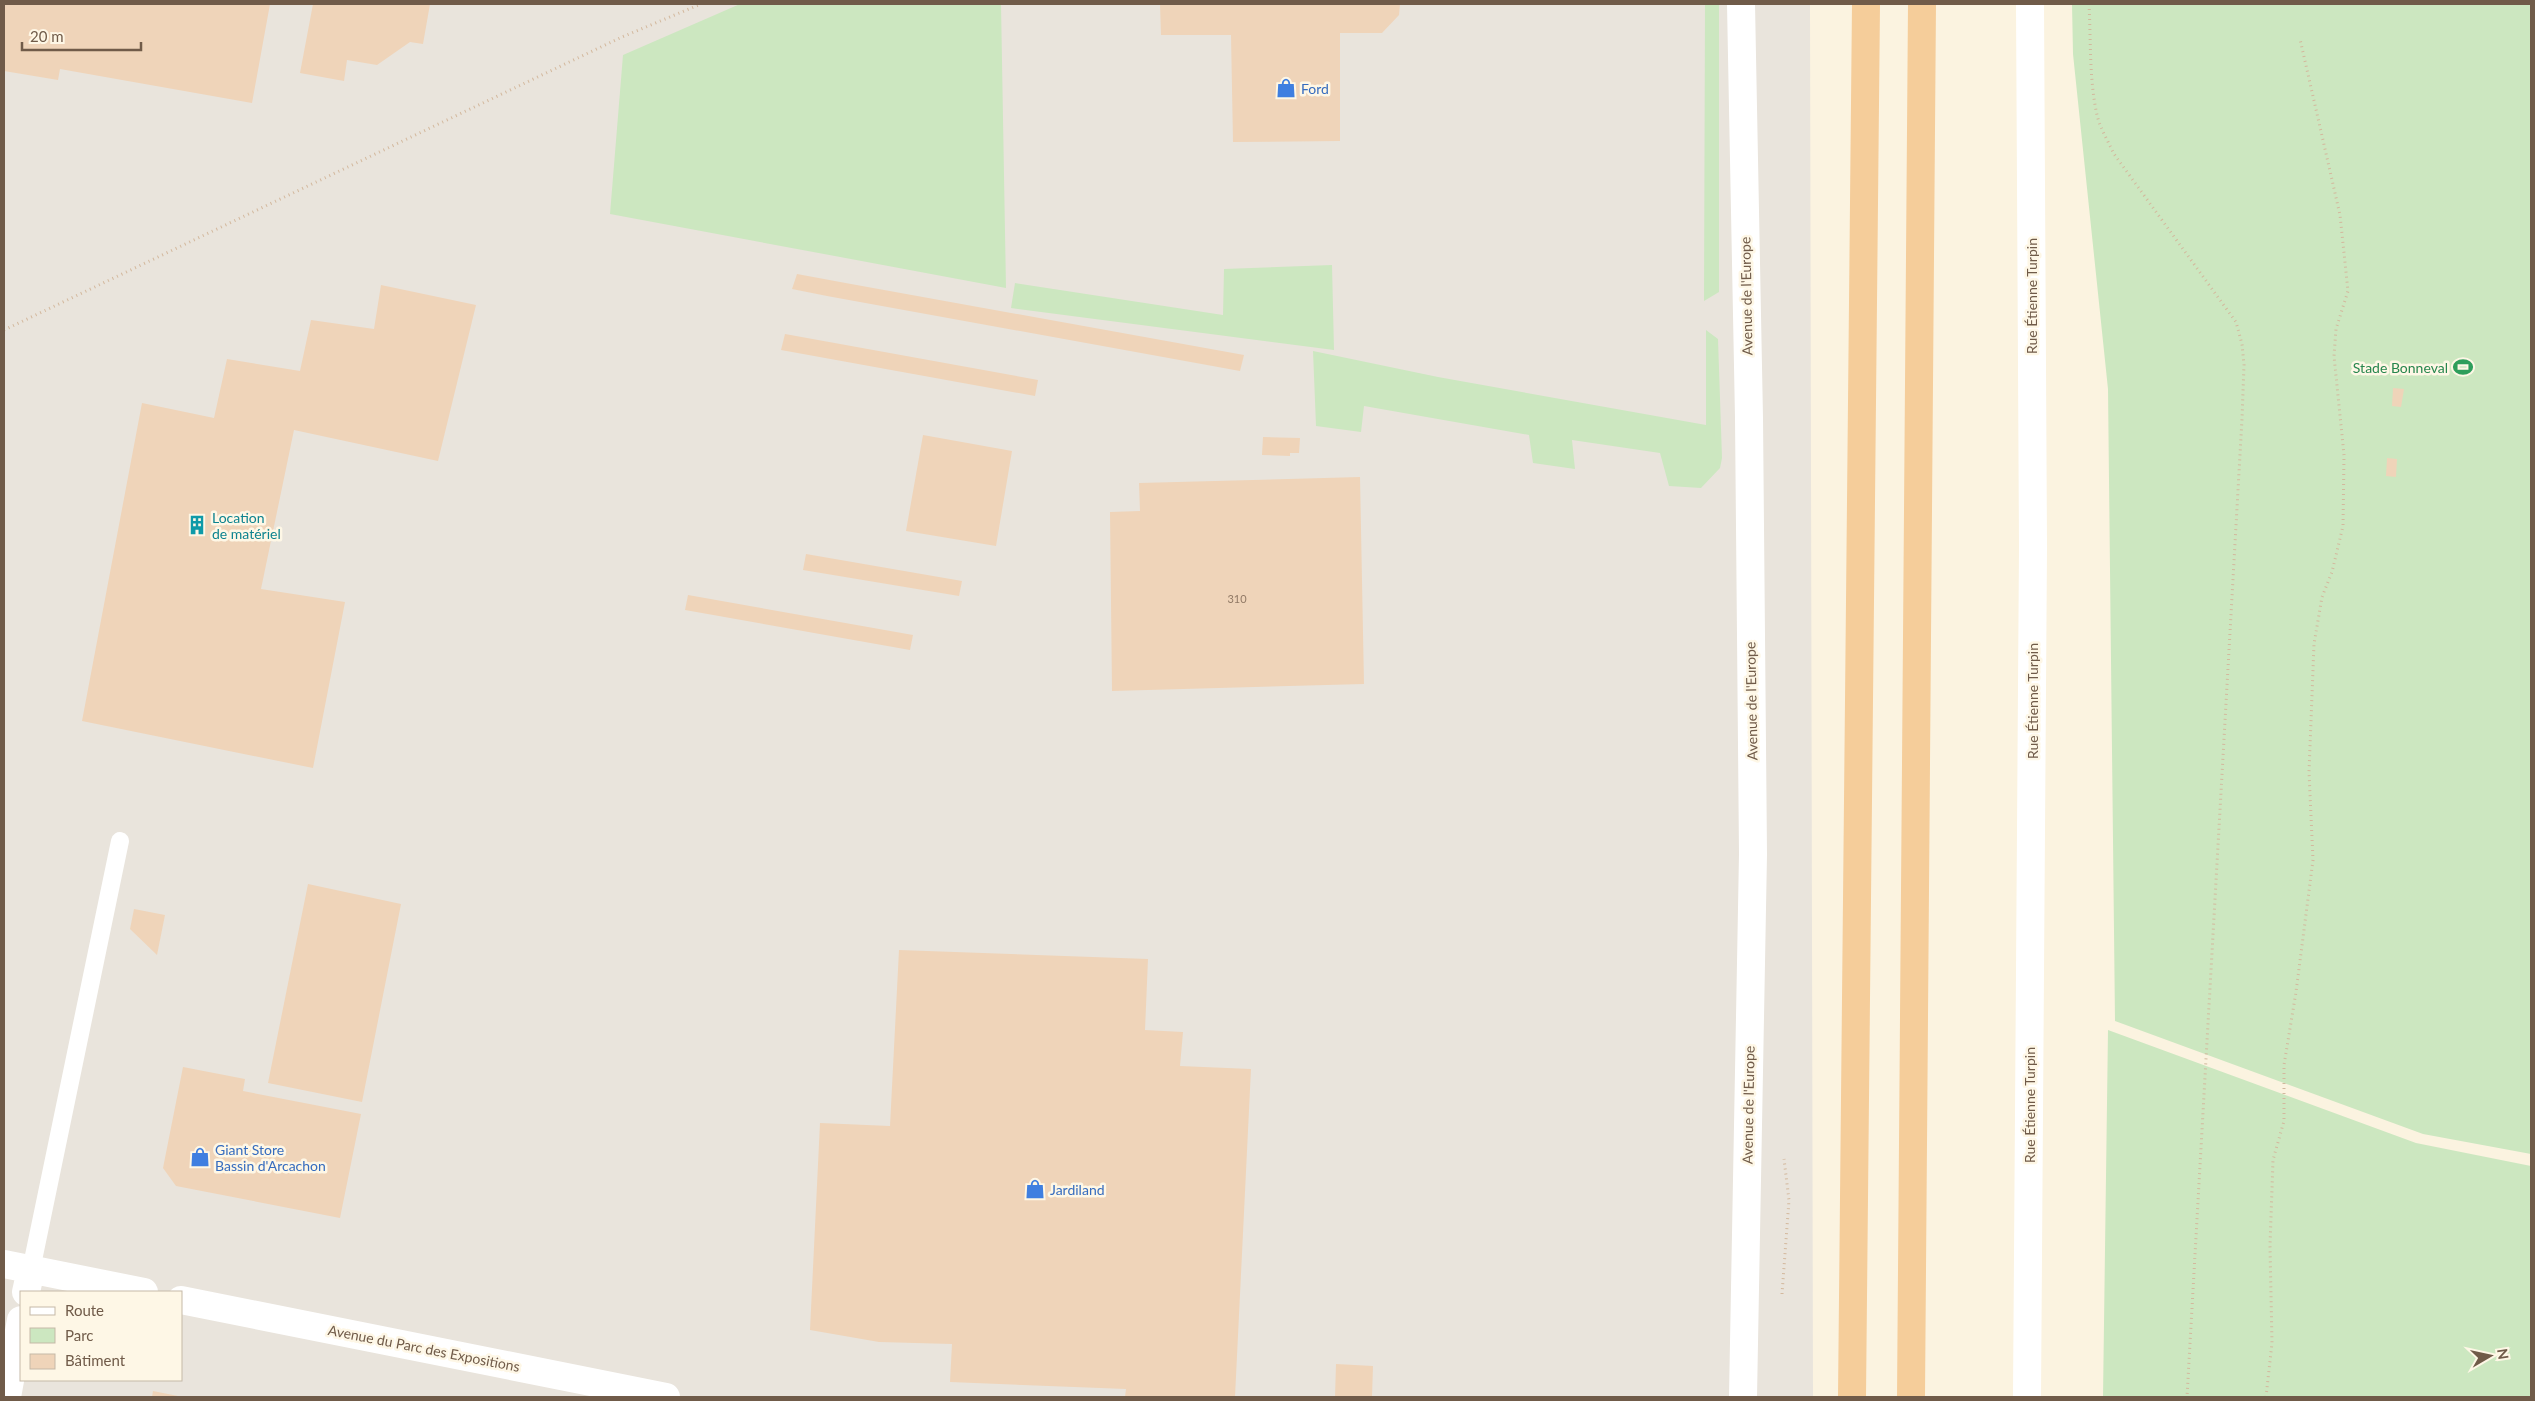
<svg xmlns="http://www.w3.org/2000/svg" width="2535" height="1401" font-family="Lato,sans-serif">
	<style>
		.industrial { fill: #e9e4dc; fill-rule: evenodd }
		.green { fill: #cce7c0 }
		.building { fill: #efd4b9 }
		.lines { fill: none; stroke-linecap: round; stroke-linejoin: round }
		.path { stroke: #d3b89d; stroke-width: 3; stroke-dasharray: 1 4; stroke-linecap: butt }
		.service { stroke: #fff; stroke-width: 18 }
		.minor { stroke: #fff; stroke-width: 28 }
		.trunk { stroke: #f5cd9a; stroke-width: 28 }
		.labels { text-anchor: middle; dominant-baseline: central; stroke-width: 5; stroke-linejoin: round; paint-order: stroke }
		.number-label { font-size: 11px; fill: #907965 }
		.shop-label { font-size: 14px; fill: #366cbe; stroke: #fef7e6; text-anchor: start }
		.street-label { font-size: 14px; fill: #705b49; stroke: #fef7e6 }
		.leisure-label { font-size: 14px; fill: #27864d; stroke: #fef7e6; text-anchor: end }
		.culture-label { font-size: 14px; fill: #0d838f; stroke: #fef7e6; text-anchor: start }
	</style>
	<rect width="100%" height="100%" fill="#fbf3e0"/>
	<!-- industrial -->
	<path class="industrial" d="M4 4H1810L1813 1397H4ZM21 1292H181V1380H21Z"/>
	<!-- green -->
	<path class="green" d="M740 4H1001L1006 288 610 214 623 55Z
		M1705 4H1719V292L1704 301Z
		M2072 4H2531V1154L2423 1134 2115 1021 2108 389 2073 54Z
		M1332 265 1334 350 1011 308 1015 283 1223 315 1224 269Z
		M1706 330 1718 339 1722 458 1720 468 1701 488 1669 486 1660 453 1572 440 1575 469 1533 463 1529 435 1364 406 1361 432 1316 426 1313 351 1438 377 1706 425Z
		M2108 1030 2416 1143 2531 1166V1397H2103Z"/>
	<!-- building -->
	<path class="building" d="M4 4H270L252 103 60 69 58 80 4 71Z
		M313 4H430L423 44 410 42 377 65 347 60 344 81 300 73Z
		M1160 4H1400L1399 15 1382 33H1340V141L1233 142 1231 35H1161Z
		M797 274 851 284 1244 355 1240 371 827 296 792 289Z
		M381 285 476 305 438 461 294 430 261 589 345 602 313 768 82 721 142 403 214 418 227 359 300 371 311 320 374 329Z
		M785 334 1038 380 1035 396 781 350Z
		M2393 388 2404 389 2401 407 2392 406Z
		M923 435 1012 451 996 546 906 531Z
		M1263 437 1300 438 1299 453H1290V456L1262 455Z
		M2387 458 2397 459 2396 477 2386 476Z
		M1360 477 1364 684 1112 691 1110 512 1140 511 1139 483Z
		M806 554 962 581 959 596 803 570Z
		M688 595 913 635 910 650 685 610Z
		M308 884 401 904 362 1102 268 1083Z
		M134 909 165 915 157 955 130 929Z
		M899 950 1148 959 1145 1030 1183 1032 1180 1066 1251 1069 1235 1397H1125L1126 1389 950 1382 952 1344 879 1342 810 1330 820 1123 890 1126Z
		M183 1067 245 1079 243 1091 361 1114 340 1218 176 1186 163 1168Z
		M1336 1364 1373 1366 1372 1397H1335Z
		M153 1391 178 1396V1397H152Z"/>
	<g class="lines">
		<!-- path -->
		<path class="path" d="M2089 4C2091 41 2089 79 2097 115 2100 128 2108 141 2114 154L2236 322 2242 344 2244 365 2242 419 2187 1397
			M4 330 622 37 701 4
			M1782 1294 1789 1200 1784 1159
			M2266 1397 2272 1343 2270 1246 2273 1160 2284 1121V1065L2296 992 2313 860 2309 772 2314 644 2322 597 2332 572 2343 526 2344 455 2334 356 2336 329 2348 291 2340 215 2300 39"/>
		<!-- service -->
		<path class="service" d="M31 1270 120 841"/>
		<!-- minor -->
		<path class="minor" d="M1741 4 1749 418 1753 854 1743 1397
			M4 1264 144 1292
			M26 1292 31 1270
			M181 1300 666 1397
			M7 1397 21 1320
			M2027 1397 2033 547 2030 4"/>
		<!-- trunk -->
		<path class="trunk" d="M1852 1397 1866 4
			M1911 1397 1922 4"/>
	</g>
	<!-- icons -->
	<defs>
		<symbol id="shop-bare" viewBox="-9 -9 18 18"><path d="M-5-2.5h2.3a2.7 3.5 0 0 1 5.4 0H5L5.5 6h-11ZM-1.5-2.5h3a1.5 2.3 0 0 0-3 0Z" fill="#3f7fe0" stroke="#fef7e6" stroke-width="2.5" paint-order="stroke"/></symbol>
		<symbol id="stadium-bare" viewBox="-9 -9 18 18"><path d="M0-5a6.5 5 0 1 0 0 10a6.5 5 0 1 0 0-10ZM-3.5-1.8h7v3.6h-7Z" fill="#2e9e5b" stroke="#fef7e6" stroke-width="2.5" paint-order="stroke"/></symbol>
		<symbol id="building-bare" viewBox="-9 -9 18 18"><path d="M-4-6H4V6H1V3H-1V6H-4ZM-2.5-4.3h1.7v1.8h-1.7ZM.8-4.3h1.7v1.8H.8ZM-2.5-1h1.7V.8h-1.7ZM.8-1h1.7V.8H.8Z" fill="#0f9aa8" stroke="#fef7e6" stroke-width="2.5" paint-order="stroke"/></symbol>
	</defs>
	<g fill-rule="evenodd">
		<use href="#shop-bare" x="1272" y="74" width="28" height="28"/>
		<use href="#stadium-bare" x="2449" y="353" width="28" height="28"/>
		<use href="#building-bare" x="183" y="511" width="28" height="28"/>
		<use href="#shop-bare" x="186" y="1143" width="28" height="28"/>
		<use href="#shop-bare" x="1021" y="1175" width="28" height="28"/>
	</g>
	<g class="labels">
		<!-- number labels -->
		<g class="number-label">
			<text x="1237" y="598">310</text>
		</g>
		<!-- shop labels -->
		<g class="shop-label">
			<text x="1301" y="88">Ford</text>
			<text x="215" y="1149">Giant Store<tspan x="215" dy="16">Bassin d'Arcachon</tspan></text>
			<text x="1050" y="1189">Jardiland</text>
		</g>
		<!-- street labels -->
		<g class="street-label">
			<text transform="translate(1746 296) rotate(-91)">Avenue de l'Europe</text>
			<text transform="translate(2031 296) rotate(-90)">Rue Étienne Turpin</text>
			<text transform="translate(1751 701) rotate(-91)">Avenue de l'Europe</text>
			<text transform="translate(2032 701) rotate(-90)">Rue Étienne Turpin</text>
			<text transform="translate(1748 1105) rotate(-89)">Avenue de l'Europe</text>
			<text transform="translate(2029 1105) rotate(-90)">Rue Étienne Turpin</text>
			<text transform="translate(424 1348) rotate(11)">Avenue du Parc des Expositions</text>
		</g>
		<!-- leisure labels -->
		<g class="leisure-label">
			<text x="2448" y="367">Stade Bonneval</text>
		</g>
		<!-- culture labels -->
		<g class="culture-label">
			<text x="212" y="517">Location<tspan x="212" dy="16">de matériel</tspan></text>
		</g>
	</g>
	<!-- border -->
	<rect width="2535" height="1401" fill="none" stroke="#705b49" stroke-width="10"/>
	<!-- legend -->
	<rect x="20" y="1291" width="162" height="90" fill="#fef7e6" stroke="#c5b9a7"/>
	<rect x="30" y="1307" width="25" height="8" fill="#ffffff" stroke="#c5b9a7"/>
	<text x="65" y="1316" font-size="15" fill="#705b49">Route</text>
	<rect x="30" y="1328" width="25" height="15" fill="#cce7c0" stroke="#c5b9a7"/>
	<text x="65" y="1341" font-size="15" fill="#705b49">Parc</text>
	<rect x="30" y="1354" width="25" height="15" fill="#efd4b9" stroke="#c5b9a7"/>
	<text x="65" y="1366" font-size="15" fill="#705b49">Bâtiment</text>
	<!-- north arrow -->
	<g transform="translate(2490 1356) rotate(81)" stroke="#fef7e6" stroke-width="4" paint-order="stroke">
	<path d="M0-4L9 19L0 12L-9 19Z" fill="#705b49"/>
	<text y="-8" font-size="14" font-weight="bold" text-anchor="middle" fill="#705b49">N</text>
	</g>
	<!-- scale -->
	<path d="M22 42v8h119v-8" fill="none" stroke="#705b49" stroke-width="2.5"/>
	<text x="30" y="42" font-size="15" fill="#705b49" stroke="#fef7e6" stroke-width="4" paint-order="stroke">20 m</text>
</svg>
